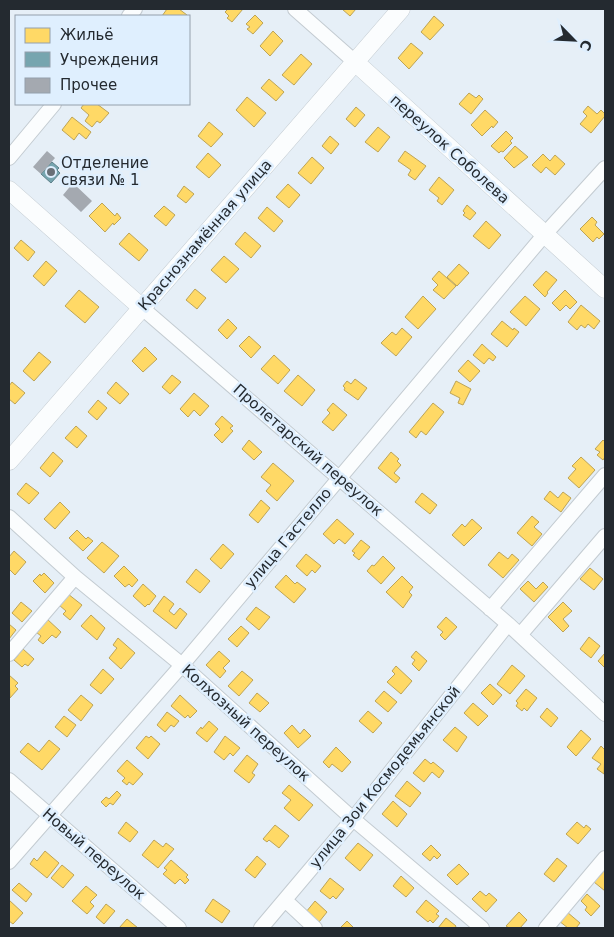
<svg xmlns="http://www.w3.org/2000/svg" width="614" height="937" font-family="'DejaVu Sans',sans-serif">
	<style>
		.homes { fill: #ffd966; stroke: #bda456 }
		.public { fill: #76a5af; stroke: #5d8089 }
		.building { fill: #a4a9b0 }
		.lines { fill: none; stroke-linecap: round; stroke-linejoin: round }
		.minor-casing { stroke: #c3cbd1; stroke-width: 16 }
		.major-casing { stroke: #c3cbd1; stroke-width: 19 }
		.minor { stroke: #fbfdfe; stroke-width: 14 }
		.major { stroke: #fbfdfe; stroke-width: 18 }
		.poi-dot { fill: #686f76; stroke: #dfeffe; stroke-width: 2 }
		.labels { text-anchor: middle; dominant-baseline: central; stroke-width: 5; stroke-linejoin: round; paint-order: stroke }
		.street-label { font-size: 15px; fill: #242a30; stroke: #dfeffe }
		.poi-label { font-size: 15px; fill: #242a30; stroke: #dfeffe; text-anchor: start }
	</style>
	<rect width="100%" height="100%" fill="#e6eff7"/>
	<!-- homes -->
	<path class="homes" d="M167 9H179L187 15 186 16H162Z
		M228 9H243L232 22 227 18 229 16 225 12Z
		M342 9H356L350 16Z
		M255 15 263 23 253 34 247 29 250 27 246 24Z
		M434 16 444 25 430 40 421 32Z
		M273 31 283 41 270 56 260 46Z
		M411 43 423 53 409 69 398 58Z
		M301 54 312 64 294 85 282 75Z
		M269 79 284 92 276 101 261 88Z
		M469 93 476 98 479 95 483 99 471 114 459 104Z
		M247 97 266 113 254 127 236 110Z
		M84 104H97L109 113 100 123 97 121 92 127 85 121 89 115 81 108Z
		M588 106 597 114 601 110 605 114V116L591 133 580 124 587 116 583 112Z
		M356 107 365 115 355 127 346 119Z
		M485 110 498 122 493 128 492 126 482 136 471 125Z
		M72 117 91 132 86 139 79 133 74 140 62 130Z
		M209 122 223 134 211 147 198 136Z
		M378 127 390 137 378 152 365 142Z
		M506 131 513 138 510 141 512 143 503 152 501 151 499 153 491 146Z
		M330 136 339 144 331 154 322 146Z
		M515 146 528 157 514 168 504 158Z
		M405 151 426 166 415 180 408 175 411 170 398 161Z
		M208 153 221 165 209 178 196 167Z
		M543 154 550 161 555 155 565 164 555 175 546 167 541 173 532 165Z
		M312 157 324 168 311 184 298 173Z
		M439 177 454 190 442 205 437 201 439 198 429 190Z
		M288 184 300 195 289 208 276 197Z
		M184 186 194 194 186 203 177 196Z
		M102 203 115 216 117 213 121 218 114 225 113 223 105 232 89 216Z
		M467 205 476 213 470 220 463 215 465 213 463 211Z
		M164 206 175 215 166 226 154 216Z
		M267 207 283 221 274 232 258 218Z
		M592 217 597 222 595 225 604 234 599 239 597 237 593 242 580 229Z
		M486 221 501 235 489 249 473 236Z
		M245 232 261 246 251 258 235 244Z
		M129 233 148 250 139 261 119 244Z
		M21 240 35 252 28 261 14 248Z
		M224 256 239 269 226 283 211 270Z
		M46 261 57 271 44 286 33 276Z
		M459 264 469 273 457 286 447 277Z
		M439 271 456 286 444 299 433 290 438 285 432 279Z
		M546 271 557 280 547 292 548 293 545 297 533 285Z
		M195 289 206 298 197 309 186 300Z
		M79 290 99 307 85 323 65 306Z
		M565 290 577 302 570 309 566 305 560 311 552 303Z
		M423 296 436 309 418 329 405 317Z
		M525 296 540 309 526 326 510 312Z
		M581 305 600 321 594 329 588 324 585 328 581 325 577 330 568 322Z
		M228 319 237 328 227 339 218 330Z
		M502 321 513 330 514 328 519 332 507 347 491 334Z
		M402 328 412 337 396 356 381 343 392 332 396 335Z
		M249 336 261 347 251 358 239 346Z
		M482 344 496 357 493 361 489 358 484 364 473 355Z
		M145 347 157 359 143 372 132 361Z
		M39 352 51 362 34 381 23 371Z
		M274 355 290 370 278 384 261 369Z
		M468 360 480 371 470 382 458 371Z
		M172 375 181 382 170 394 162 387Z
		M298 375 315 390 302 406 284 391Z
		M355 379 367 388 358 400 344 390 345 388 343 386 347 381 351 384Z
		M456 381 471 389 463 405 458 403 460 398 450 393Z
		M12 382 25 393 15 404 9 399V386Z
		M116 382 129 394 120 404 107 393Z
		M194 393 209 406 200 416 194 410 188 417 180 409Z
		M98 400 107 408 97 420 88 412Z
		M333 403 347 415 333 431 322 422 330 413 327 410Z
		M433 403 444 412 426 435 421 431 416 438 409 432Z
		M222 416 233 426 230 428 233 431 222 443 214 435 220 429 215 424Z
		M76 426 87 436 77 448 65 438Z
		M249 440 262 452 254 460 242 449Z
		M603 440 605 442V457L603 460 597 455 600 452 595 449Z
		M53 452 63 461 50 477 40 468Z
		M391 452 399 459 397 461 401 465 394 473 400 478 396 483 378 468Z
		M581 457 595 470 579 488 568 478 576 469 572 466Z
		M273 463 294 481 277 501 266 491 271 485 261 477Z
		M26 483 39 493 29 504 17 494Z
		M550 491 558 498 563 492 571 498 561 512 544 499Z
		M422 493 437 505 430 514 415 502Z
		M261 500 270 508 258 523 249 515Z
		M60 502 70 512 55 529 44 519Z
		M532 516 539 522 534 527 542 534 532 546 517 533Z
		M337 519 354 534 345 544 339 539 334 544 323 534Z
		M472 519 482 528 464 546 452 535 462 524 465 527Z
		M77 530 86 539 88 537 93 541 83 551 69 538Z
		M361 540 370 547 359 560 353 555 355 553 352 551Z
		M102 542 119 556 104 573 87 558Z
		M223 544 234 554 221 569 210 559Z
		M14 551 26 562 15 575 9 569V557Z
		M499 552 508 559 512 554 519 560 503 578 488 565Z
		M306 554 321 566 315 573 312 570 307 576 296 566Z
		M383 556 395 568 381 584 367 571 372 565 374 566Z
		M124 566 138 580 132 587 129 584 125 587 114 576Z
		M590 568 603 579 594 590 580 579Z
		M196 569 210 581 200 593 186 582Z
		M44 573 54 583 45 593 33 581 40 574 41 576Z
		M286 575 295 584 297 582 306 589 294 603 275 587Z
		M402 576 413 587 409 592 412 595 403 608 386 592Z
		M528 581 536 589 543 582 548 587 534 602 520 589Z
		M143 584 156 596 149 605 148 604 145 607 133 596Z
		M68 594 82 605 70 620 63 614 66 611 59 605Z
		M164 596 174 604 169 611 174 615 180 608 187 614 176 629 153 611Z
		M21 602 32 611 22 622 12 613Z
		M563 602 572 611 563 619 569 626 563 632 548 617Z
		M256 607 270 617 259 630 246 619Z
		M91 615 105 628 97 640 81 626Z
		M446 617 457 627 445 640 440 635 443 632 437 627Z
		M47 619 61 632 56 638 52 635 43 644 38 640 41 636 36 632Z
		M9 624 16 630 9 639Z
		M241 626 249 633 237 647 228 639Z
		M589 637 600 646 591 658 580 649Z
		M118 638 135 653 121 669 109 658 117 648 113 645Z
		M23 649 34 659 28 666 25 664 22 667 14 660Z
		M219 651 230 661 223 668 226 671 220 678 206 665Z
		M416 651 427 661 419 671 412 664 415 660 411 657Z
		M605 653V668L598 661Z
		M512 665 525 676 510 694 497 684Z
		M396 666 412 681 401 694 387 682 395 674 392 671Z
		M103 669 114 679 101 694 90 685Z
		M242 671 253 680 239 696 228 686Z
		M9 675 18 683 15 686 18 689 10 698Z
		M490 684 502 695 493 705 481 693Z
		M526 689 537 698 527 711 524 708 522 711 516 706 518 703 516 701Z
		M384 691 397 702 388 712 375 701Z
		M257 693 269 703 260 712 249 703Z
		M81 695 93 705 81 721 68 710Z
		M180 695 197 711 190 718 188 715 185 718 171 706Z
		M473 703 488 716 478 726 464 713Z
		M547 708 558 718 551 727 540 717Z
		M368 711 382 723 373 733 359 721Z
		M167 712 179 721 174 727 171 725 165 732 157 725Z
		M64 716 76 725 67 737 55 727Z
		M209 721 218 729 207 742 196 733 201 727 202 729Z
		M292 725 300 734 304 729 311 736 298 748 284 733Z
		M455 727 467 737 457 752 443 740Z
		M581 730 591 739 576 756 567 747Z
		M146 736 149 738 151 736 160 744 148 759 136 748Z
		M225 736 240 748 233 756 230 753 224 760 214 752Z
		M49 740 60 749 42 770 20 752 28 743 39 752Z
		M601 746 605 750 604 774 597 769 601 764 592 758Z
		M336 747 351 762 342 772 332 764 329 768 323 762Z
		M247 755 258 764 252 773 255 775 249 783 234 771Z
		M425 759 431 764 433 762 444 771 439 778 432 772 424 782 413 773Z
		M127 760 143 774 133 785 129 782 127 785 122 781 125 778 117 771Z
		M407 781 421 793 410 807 395 796Z
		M289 785 313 805 299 821 284 808 291 800 282 793Z
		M117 791 121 795 113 805 110 803 106 807 101 802 106 797 109 799Z
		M393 801 407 814 397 827 382 814Z
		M126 822 138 832 130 842 118 833Z
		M577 822 584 828 586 825 591 829 578 844 566 834Z
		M275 825 289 836 279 848 269 840 267 842 263 839Z
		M154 840 163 847 166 843 174 849 158 868 142 855Z
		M358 843 373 855 360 871 345 858Z
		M431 845 441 855 437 859 434 856 430 861 422 854Z
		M45 851 59 863 47 878 30 864 34 858 37 861Z
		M257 856 266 864 255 878 245 870Z
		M557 858 567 866 554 882 544 874Z
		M171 860 188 875 186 877 189 880 185 884 180 879 175 884 163 874 167 870 164 868Z
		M459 864 469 874 457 885 447 875Z
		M62 865 74 875 63 888 51 878Z
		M605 870V891L594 882Z
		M401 876 414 888 406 897 393 886Z
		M330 878 344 889 336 899 333 896 330 899 320 891Z
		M19 883 32 894 26 902 12 890Z
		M86 886 97 895 90 902 94 906 87 914 72 901Z
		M480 891 486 896 489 893 497 900 486 912 472 899Z
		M587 894 600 906 591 916 585 910 587 907 581 901Z
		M213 899 230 911 222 923 205 911Z
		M9 900 23 913 13 924 9 921Z
		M426 900 439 911 436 914 439 916 433 923 430 920 428 922 416 912Z
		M315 901 327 912 319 922 306 912Z
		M106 904 115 911 104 924 96 917Z
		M519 912 527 920 520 928H509L506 926Z
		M567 912 580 923 576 928H568L559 921Z
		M446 918 456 926 455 928H438Z
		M127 919 138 928H119Z
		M347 921 354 928H340Z"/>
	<!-- public -->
	<path class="public" d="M52 162 59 168 57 170 60 173 51 183 41 174Z"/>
	<!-- building -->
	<path class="building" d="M47 151 55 158 41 174 33 167Z
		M73 183 92 201 81 212 63 195Z"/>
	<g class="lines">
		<defs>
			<path id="minor" d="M295 9 355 62
				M129 16 135 9
				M9 158 54 104
				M141 307 508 624 605 714
				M9 517 75 577 182 665 353 819 482 928
				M490 609 605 475
				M520 635 605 536
				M9 654 75 577
				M9 780 179 928
				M9 862 182 665 545 234 605 168
				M285 900 315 928
				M261 928 353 819 508 624
				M546 928 605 858"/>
			<path id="major" d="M355 62 605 289
				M9 190 141 307
				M9 461 401 9"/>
		</defs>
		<!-- minor casing -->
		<use href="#minor" class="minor-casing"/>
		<!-- major casing -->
		<use href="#major" class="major-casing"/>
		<!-- minor -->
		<use href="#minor" class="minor"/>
		<!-- major -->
		<use href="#major" class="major"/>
	</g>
	<!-- markers -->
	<circle class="poi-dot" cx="51" cy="172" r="5"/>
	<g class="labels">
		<!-- street labels -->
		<g class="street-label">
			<text transform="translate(450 149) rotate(42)">переулок Соболева</text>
			<text transform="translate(205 235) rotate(-49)">Краснознамённая улица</text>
			<text transform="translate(308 450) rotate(41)">Пролетарский переулок</text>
			<text transform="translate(288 538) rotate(-50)">улица Гастелло</text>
			<text transform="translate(246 723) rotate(42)">Колхозный переулок</text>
			<text transform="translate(385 777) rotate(-51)">улица Зои Космодемьянской</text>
			<text transform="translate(94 854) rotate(41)">Новый переулок</text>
		</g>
		<!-- poi labels -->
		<g class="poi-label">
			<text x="61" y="163">Отделение<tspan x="61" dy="17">связи № 1</tspan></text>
		</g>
	</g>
	<!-- border -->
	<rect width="614" height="937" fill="none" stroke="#242a30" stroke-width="20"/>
	<!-- legend -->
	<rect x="15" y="15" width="175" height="90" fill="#dfeffe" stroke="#94a0ac"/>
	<rect x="25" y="28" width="25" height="15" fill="#ffd966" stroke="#94a0ac"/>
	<text x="60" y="40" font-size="15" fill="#242a30">Жильё</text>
	<rect x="25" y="52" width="25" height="15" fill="#76a5af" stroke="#94a0ac"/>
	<text x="60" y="65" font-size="15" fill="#242a30">Учреждения</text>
	<rect x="25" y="78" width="25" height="15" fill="#a4a9b0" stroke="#94a0ac"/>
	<text x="60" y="90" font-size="15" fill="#242a30">Прочее</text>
	<!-- north arrow -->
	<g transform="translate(574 40) rotate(114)" stroke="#dfeffe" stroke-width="4" paint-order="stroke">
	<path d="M0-4L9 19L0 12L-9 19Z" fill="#242a30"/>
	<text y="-8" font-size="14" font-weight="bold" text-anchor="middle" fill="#242a30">С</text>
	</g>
</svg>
